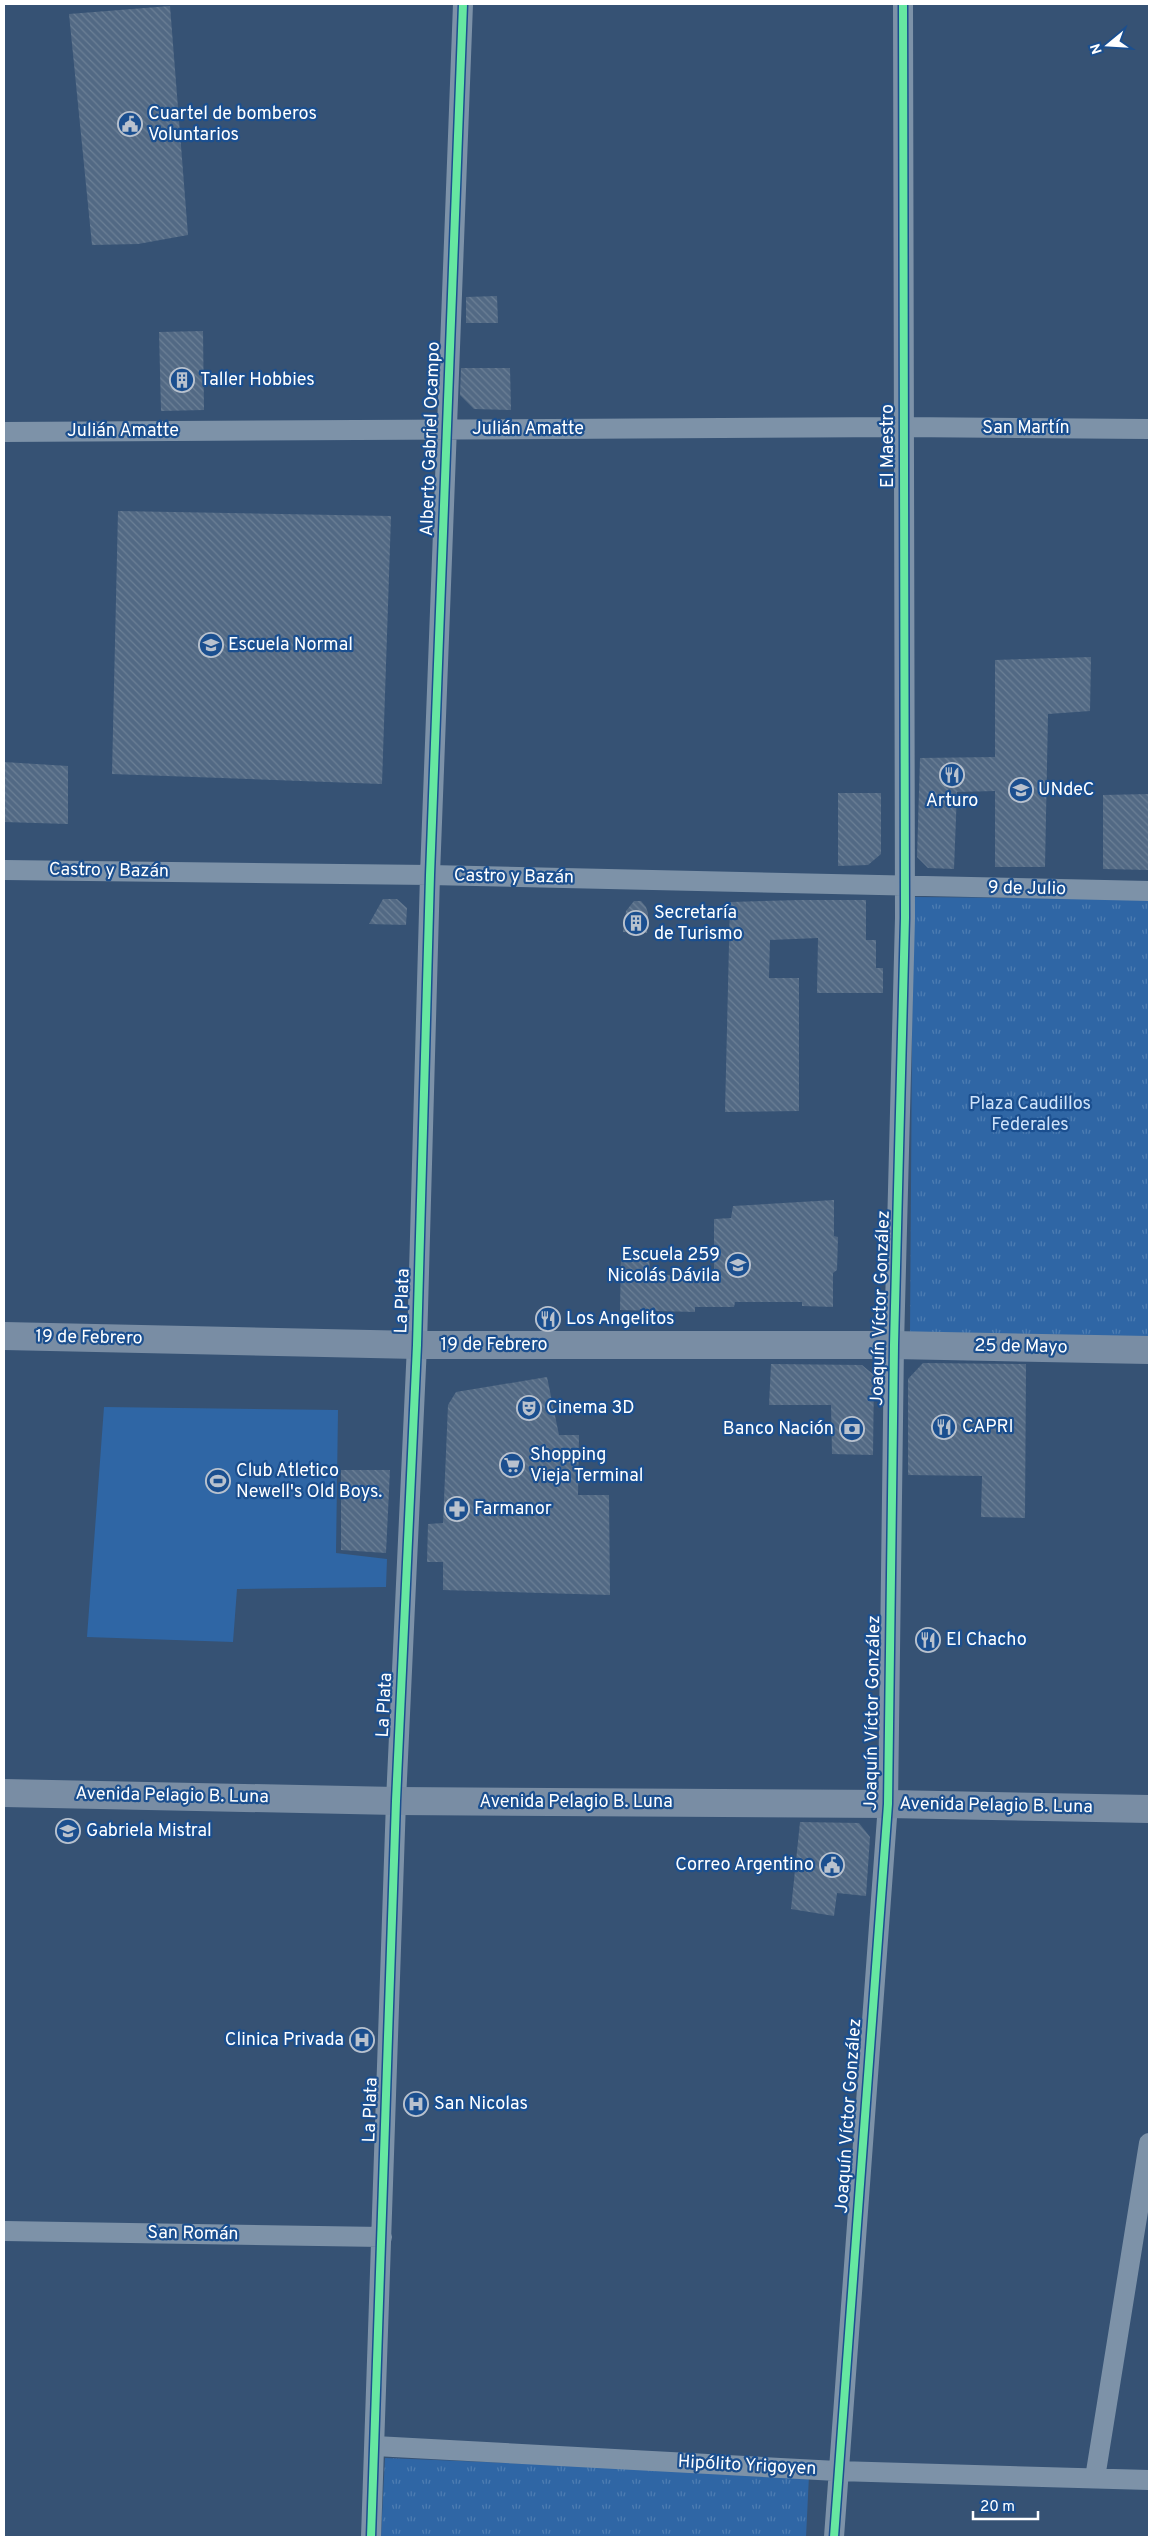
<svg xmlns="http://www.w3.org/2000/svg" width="1153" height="2541" font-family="Overpass,sans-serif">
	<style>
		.green { fill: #2f66a5 }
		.park { fill: url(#park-tufts) }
		.building { fill: url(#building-back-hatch) }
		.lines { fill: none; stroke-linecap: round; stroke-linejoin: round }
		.minor { stroke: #7d92a8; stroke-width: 20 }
		.secondary { stroke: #798da4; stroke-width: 28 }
		.cycleway-casing { stroke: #1b4f8f; stroke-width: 11 }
		.cycleway { stroke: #66e7a1; stroke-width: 8 }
		.labels { text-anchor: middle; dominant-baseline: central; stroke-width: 4.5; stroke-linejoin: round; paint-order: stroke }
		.poi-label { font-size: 18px; fill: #fff; stroke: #1b4f8f; text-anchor: start }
		.street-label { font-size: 18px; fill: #fff; stroke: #1b4f8f }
		.park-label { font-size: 18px; fill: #cfe3fa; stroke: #1b4f8f }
	</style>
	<defs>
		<pattern id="park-tufts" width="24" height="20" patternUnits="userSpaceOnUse" patternTransform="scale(1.25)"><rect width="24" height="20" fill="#2f66a5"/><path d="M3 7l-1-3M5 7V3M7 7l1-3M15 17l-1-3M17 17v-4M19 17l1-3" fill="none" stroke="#4e7db2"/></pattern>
		<pattern id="building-back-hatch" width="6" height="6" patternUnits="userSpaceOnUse" patternTransform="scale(1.25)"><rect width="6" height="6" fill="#526984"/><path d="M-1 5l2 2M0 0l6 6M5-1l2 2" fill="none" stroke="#6c8096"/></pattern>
	</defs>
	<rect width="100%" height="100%" fill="#365274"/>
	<!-- green -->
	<path class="green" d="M104 1407 338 1410 336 1553 387 1559 386 1587 237 1589 233 1642 87 1637Z"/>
	<!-- park -->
	<path class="park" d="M913 897 1149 899V1337L910 1334Z
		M385 2458 809 2475 806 2537H381Z"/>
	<!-- building -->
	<path class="building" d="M170 6 188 235 138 244 92 245 69 14Z
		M497 296 498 323H466V297Z
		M203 331 204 410 161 411 159 332Z
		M461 368H510L511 410 474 409 460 395Z
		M118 511 391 516 382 784 112 774Z
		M1091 657 1090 711 1048 714 1045 867H995V791L957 792 954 869 928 868 917 857 920 758 995 757V660Z
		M4 762 68 766V824L4 822Z
		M838 793H881V854L868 865 838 866Z
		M1149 794V870L1103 869V795Z
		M383 899H397L407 908 406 925 369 924Z
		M800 900H866V940H876V968H883V993H817L818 938 770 940 769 978H799V1111L725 1112 730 902Z
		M634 901H641L646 907 648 913 647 933 623 932 626 911Z
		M834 1200V1236L838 1237 837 1270 833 1273V1307L802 1306V1302H735L734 1307H695V1312L620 1310 621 1252 649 1251 650 1276 714 1273V1219L731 1218 733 1206Z
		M923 1363 1026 1364 1025 1518 981 1517 982 1476 908 1475V1379Z
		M771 1364 862 1365 874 1375 873 1455 832 1454 831 1405H769Z
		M547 1377 559 1435H579L578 1495H609L610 1595 443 1590V1562H427L428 1524 443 1523 448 1405 456 1392Z
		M341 1470H390L386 1553 341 1550Z
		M800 1822 859 1823 870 1837 866 1896 837 1893 834 1916 791 1909Z"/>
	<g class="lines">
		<!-- minor -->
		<path class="minor" d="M4 432 902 427 1149 429
			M4 870 430 875 1149 891
			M4 2231 382 2237
			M375 2446 837 2471 1149 2480
			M1095 2478 1149 2143
			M371 2537 396 1801 417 1345 430 875 463 4
			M834 2537 888 1804 894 1345 905 918 903 4"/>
		<!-- secondary -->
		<path class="secondary" d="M4 1336 417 1345H894L1149 1350
			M4 1793 396 1801 888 1804 1149 1809"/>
		<defs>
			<path id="cycleway" d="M371 2537 396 1801 417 1345 430 875 463 4
				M834 2537 888 1804 894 1345 905 918 903 4"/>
		</defs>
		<!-- cycleway casing -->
		<use href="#cycleway" class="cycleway-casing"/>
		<!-- cycleway -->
		<use href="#cycleway" class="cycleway"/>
	</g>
	<!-- icons -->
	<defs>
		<symbol id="civic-ring" viewBox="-11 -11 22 22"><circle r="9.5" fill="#1b4f8f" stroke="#b9c2ce" stroke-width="1.5"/><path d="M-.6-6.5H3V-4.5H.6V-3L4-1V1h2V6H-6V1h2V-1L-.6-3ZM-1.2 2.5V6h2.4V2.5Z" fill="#b9c2ce"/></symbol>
		<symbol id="building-ring" viewBox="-11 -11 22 22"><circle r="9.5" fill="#1b4f8f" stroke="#b9c2ce" stroke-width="1.5"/><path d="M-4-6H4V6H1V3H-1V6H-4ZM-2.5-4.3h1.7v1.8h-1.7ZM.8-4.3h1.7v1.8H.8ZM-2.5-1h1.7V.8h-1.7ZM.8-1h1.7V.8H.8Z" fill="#b9c2ce"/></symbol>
		<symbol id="school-ring" viewBox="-11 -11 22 22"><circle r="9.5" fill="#1b4f8f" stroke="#b9c2ce" stroke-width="1.5"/><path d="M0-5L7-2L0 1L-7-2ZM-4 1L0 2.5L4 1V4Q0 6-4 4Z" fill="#b9c2ce"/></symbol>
		<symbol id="restaurant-ring" viewBox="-11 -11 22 22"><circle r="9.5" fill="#1b4f8f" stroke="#b9c2ce" stroke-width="1.5"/><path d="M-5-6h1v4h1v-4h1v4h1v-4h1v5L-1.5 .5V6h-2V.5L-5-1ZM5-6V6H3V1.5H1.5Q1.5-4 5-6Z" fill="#b9c2ce"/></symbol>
		<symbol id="university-ring" viewBox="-11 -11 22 22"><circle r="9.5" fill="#1b4f8f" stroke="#b9c2ce" stroke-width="1.5"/><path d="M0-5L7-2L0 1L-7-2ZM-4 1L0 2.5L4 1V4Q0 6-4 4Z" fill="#b9c2ce"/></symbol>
		<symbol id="theatre-ring" viewBox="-11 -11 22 22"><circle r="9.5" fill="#1b4f8f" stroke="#b9c2ce" stroke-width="1.5"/><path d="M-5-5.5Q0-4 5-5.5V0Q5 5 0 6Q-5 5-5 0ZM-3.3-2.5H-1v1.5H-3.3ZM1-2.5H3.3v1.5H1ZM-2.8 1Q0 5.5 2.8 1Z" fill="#b9c2ce"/></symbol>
		<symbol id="bank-ring" viewBox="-11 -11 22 22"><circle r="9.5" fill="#1b4f8f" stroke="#b9c2ce" stroke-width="1.5"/><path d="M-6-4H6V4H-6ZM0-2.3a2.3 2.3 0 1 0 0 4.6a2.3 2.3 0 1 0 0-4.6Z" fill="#b9c2ce"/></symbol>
		<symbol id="supermarket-ring" viewBox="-11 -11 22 22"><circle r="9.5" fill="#1b4f8f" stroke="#b9c2ce" stroke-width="1.5"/><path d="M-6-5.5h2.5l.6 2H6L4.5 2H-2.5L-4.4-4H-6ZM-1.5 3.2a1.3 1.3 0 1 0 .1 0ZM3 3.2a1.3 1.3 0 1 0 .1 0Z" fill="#b9c2ce"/></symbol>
		<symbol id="stadium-ring" viewBox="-11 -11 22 22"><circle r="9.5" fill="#1b4f8f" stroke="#b9c2ce" stroke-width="1.5"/><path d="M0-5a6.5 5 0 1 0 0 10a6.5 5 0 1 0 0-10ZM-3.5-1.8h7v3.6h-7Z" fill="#b9c2ce"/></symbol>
		<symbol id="pharmacy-ring" viewBox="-11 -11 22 22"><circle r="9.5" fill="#1b4f8f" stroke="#b9c2ce" stroke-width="1.5"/><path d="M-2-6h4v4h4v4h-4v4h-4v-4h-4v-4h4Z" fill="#b9c2ce"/></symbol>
		<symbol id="hospital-ring" viewBox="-11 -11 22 22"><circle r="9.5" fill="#1b4f8f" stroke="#b9c2ce" stroke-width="1.5"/><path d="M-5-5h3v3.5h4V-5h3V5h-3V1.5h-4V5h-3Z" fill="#b9c2ce"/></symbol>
	</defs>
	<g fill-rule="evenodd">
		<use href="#civic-ring" x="116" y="110" width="28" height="28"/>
		<use href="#building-ring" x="168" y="366" width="28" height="28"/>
		<use href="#school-ring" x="197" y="631" width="28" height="28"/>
		<use href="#restaurant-ring" x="938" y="761" width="28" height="28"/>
		<use href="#university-ring" x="1007" y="776" width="28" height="28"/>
		<use href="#building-ring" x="622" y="909" width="28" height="28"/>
		<use href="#school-ring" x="724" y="1251" width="28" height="28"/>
		<use href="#restaurant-ring" x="534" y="1305" width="28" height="28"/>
		<use href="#theatre-ring" x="515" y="1394" width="28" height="28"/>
		<use href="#restaurant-ring" x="930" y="1413" width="28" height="28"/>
		<use href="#bank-ring" x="838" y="1415" width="28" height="28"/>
		<use href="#supermarket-ring" x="498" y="1451" width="28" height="28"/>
		<use href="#stadium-ring" x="204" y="1467" width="28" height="28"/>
		<use href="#pharmacy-ring" x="443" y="1495" width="28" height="28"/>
		<use href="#restaurant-ring" x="914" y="1626" width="28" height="28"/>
		<use href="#school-ring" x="54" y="1817" width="28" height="28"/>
		<use href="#civic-ring" x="818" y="1851" width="28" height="28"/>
		<use href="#hospital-ring" x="348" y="2026" width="28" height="28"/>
		<use href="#hospital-ring" x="402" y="2090" width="28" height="28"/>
	</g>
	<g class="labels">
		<!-- poi labels -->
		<g class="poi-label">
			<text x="148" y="114">Cuartel de bomberos<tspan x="148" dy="21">Voluntarios</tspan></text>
			<text x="200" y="380">Taller Hobbies</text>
			<text x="228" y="645">Escuela Normal</text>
			<text x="1038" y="790">UNdeC</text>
			<text x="952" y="801" text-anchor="middle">Arturo</text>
			<text x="654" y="913">Secretaría<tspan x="654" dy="21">de Turismo</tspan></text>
			<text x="720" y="1255" text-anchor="end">Escuela 259<tspan x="720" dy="21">Nicolás Dávila</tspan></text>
			<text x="566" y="1319">Los Angelitos</text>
			<text x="546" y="1408">Cinema 3D</text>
			<text x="962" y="1427">CAPRI</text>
			<text x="834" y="1429" text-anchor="end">Banco Nación</text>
			<text x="530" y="1455">Shopping<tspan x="530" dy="21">Vieja Terminal</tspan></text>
			<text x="236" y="1471">Club Atletico<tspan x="236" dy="21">Newell's Old Boys.</tspan></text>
			<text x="474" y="1509">Farmanor</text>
			<text x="946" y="1640">El Chacho</text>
			<text x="86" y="1831">Gabriela Mistral</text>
			<text x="814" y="1865" text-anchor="end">Correo Argentino</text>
			<text x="344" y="2040" text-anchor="end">Clinica Privada</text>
			<text x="434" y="2104">San Nicolas</text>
		</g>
		<!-- street labels -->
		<g class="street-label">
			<text x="1026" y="428">San Martín</text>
			<text x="528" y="429">Julián Amatte</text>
			<text x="123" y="431">Julián Amatte</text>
			<text transform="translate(431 439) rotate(-88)">Alberto Gabriel Ocampo</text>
			<text transform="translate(888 446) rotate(-90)">El Maestro</text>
			<text transform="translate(109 871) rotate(1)">Castro y Bazán</text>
			<text transform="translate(514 877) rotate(1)">Castro y Bazán</text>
			<text transform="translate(1027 889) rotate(1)">9 de Julio</text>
			<text transform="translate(403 1301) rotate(-88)">La Plata</text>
			<text transform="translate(881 1308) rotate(-88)">Joaquín Víctor González</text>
			<text transform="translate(89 1338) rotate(1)">19 de Febrero</text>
			<text x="494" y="1345">19 de Febrero</text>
			<text transform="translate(1021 1347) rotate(1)">25 de Mayo</text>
			<text transform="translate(385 1705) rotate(-87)">La Plata</text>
			<text transform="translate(873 1713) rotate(-89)">Joaquín Víctor González</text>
			<text transform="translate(172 1796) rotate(1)">Avenida Pelagio B. Luna</text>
			<text x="576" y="1802">Avenida Pelagio B. Luna</text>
			<text transform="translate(996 1806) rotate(1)">Avenida Pelagio B. Luna</text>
			<text transform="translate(371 2110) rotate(-88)">La Plata</text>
			<text transform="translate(849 2116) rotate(-86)">Joaquín Víctor González</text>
			<text transform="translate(193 2234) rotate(1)">San Román</text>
			<text transform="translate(747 2466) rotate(3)">Hipólito Yrigoyen</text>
		</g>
		<!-- park labels -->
		<g class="park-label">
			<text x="1030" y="1104">Plaza Caudillos<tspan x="1030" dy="21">Federales</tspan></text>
		</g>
	</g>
	<!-- border -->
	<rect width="1153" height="2541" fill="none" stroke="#ffffff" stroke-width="10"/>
	<!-- north arrow -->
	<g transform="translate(1108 45) rotate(252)" stroke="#1b4f8f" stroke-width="4" paint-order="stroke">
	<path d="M0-4L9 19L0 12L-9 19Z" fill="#ffffff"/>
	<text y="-8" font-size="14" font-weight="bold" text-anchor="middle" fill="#ffffff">N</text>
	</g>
	<!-- scale -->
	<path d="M973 2511v8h65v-8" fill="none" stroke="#ffffff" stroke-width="2.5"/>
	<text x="980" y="2511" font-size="15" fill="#ffffff" stroke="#1b4f8f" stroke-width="4" paint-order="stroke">20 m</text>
</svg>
